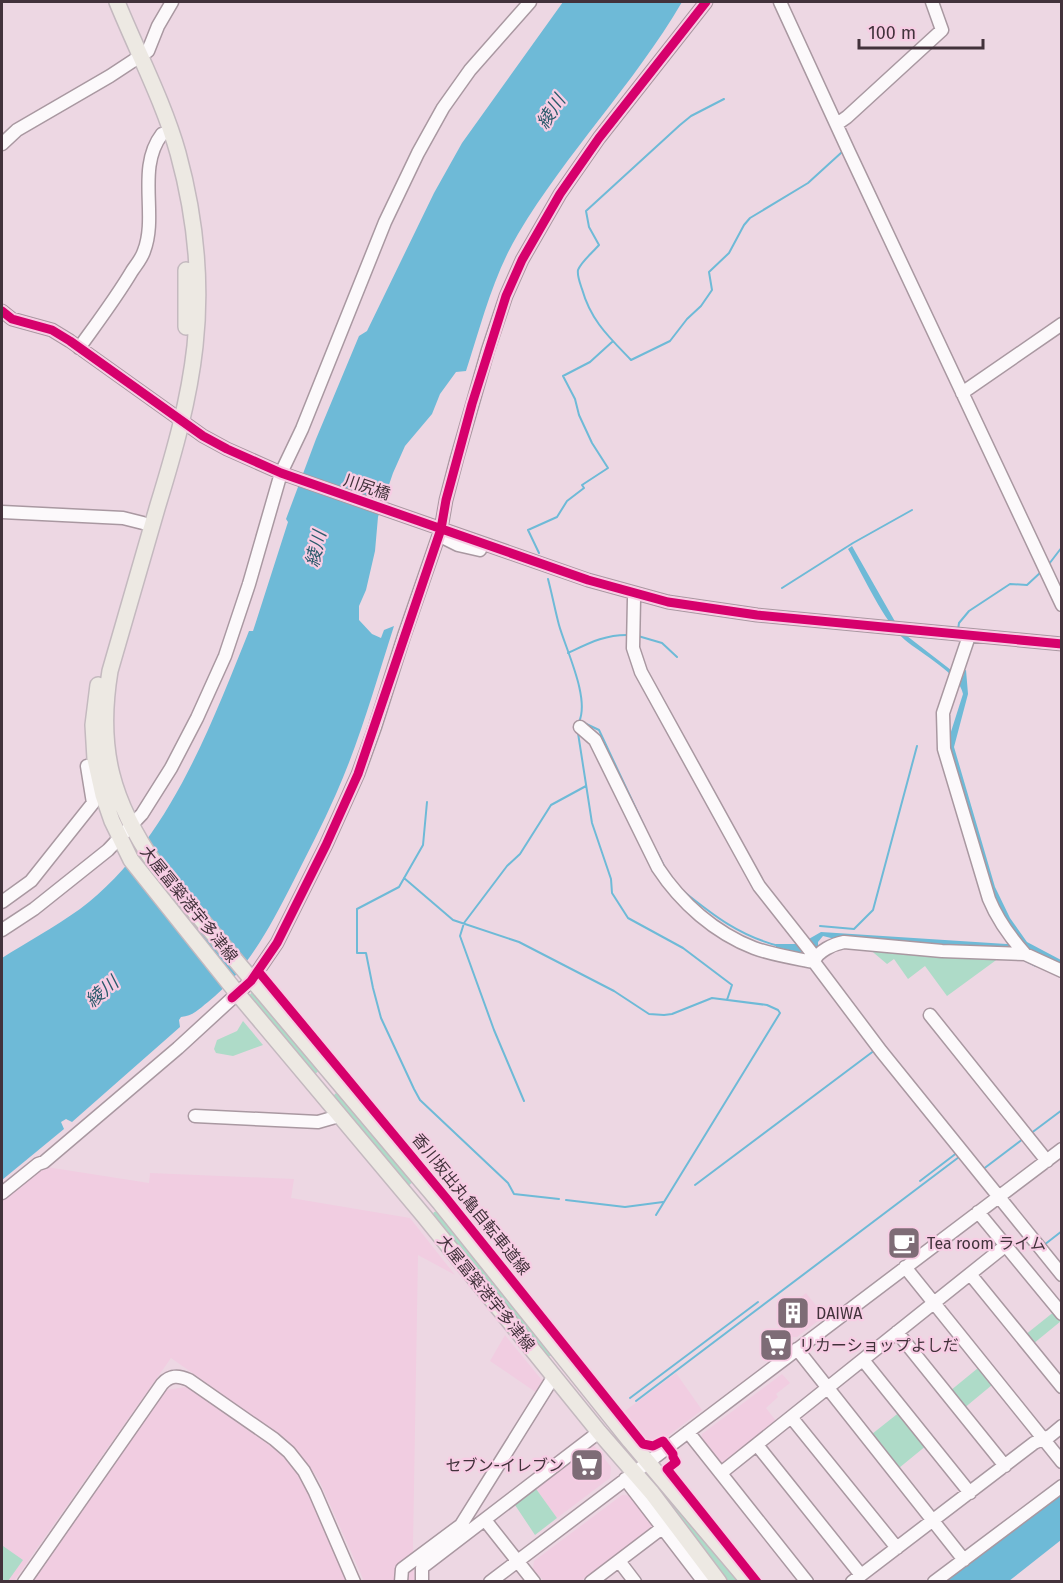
<svg xmlns="http://www.w3.org/2000/svg" width="1063" height="1583" font-family="'Fira Sans','Noto Sans JP',sans-serif">
	<style>
		.built { fill: #f1cde1 }
		.green { fill: #aedbc8 }
		.water { fill: #6ebad7 }
		.lines { fill: none; stroke-linecap: round; stroke-linejoin: round }
		.stream { stroke: #6ebad7; stroke-width: 2 }
		.minor-casing { stroke: #a998a1; stroke-width: 15 }
		.major-casing { stroke: #c4b9bf; stroke-width: 18 }
		.minor { stroke: #fcf9fb; stroke-width: 12 }
		.major { stroke: #ede9e3; stroke-width: 15 }
		.cycleway-casing { stroke: #f7cde4; stroke-width: 13 }
		.cycleway { stroke: #d6006c; stroke-width: 9 }
		.labels { text-anchor: middle; dominant-baseline: central; stroke-width: 4.5; stroke-linejoin: round; paint-order: stroke }
		.street-label { font-size: 16px; fill: #42323b; stroke: #f7cde4 }
		.poi-label { font-size: 16px; fill: #42323b; stroke: #f7cde4; text-anchor: start }
		.water-label { font-size: 18px; font-style: italic; fill: #2b5a6b; stroke: #f7cde4 }
	</style>
	<rect width="100%" height="100%" fill="#edd7e3"/>
	<!-- built -->
	<path class="built" d="M40 1166 149 1183 150 1173 294 1179 291 1198 410 1218 455 1275 418 1255 413 1545 414 1581H364L319 1480 308 1464 285 1438 171 1358 14 1581 2 1582V1198Z
		M806 1293 822 1313V1318L797 1337H792L777 1317Z
		M505 1335 545 1384 537 1393 490 1361Z
		M676 1373 702 1410 660 1442 647 1441 625 1411Z
		M782 1374 790 1383 776 1394 778 1397 766 1408 776 1421 725 1463 719 1462 701 1440 702 1434Z
		M186 1387 276 1450 287 1461 298 1475 307 1491 347 1581H34L166 1390Z
		M592 1443 611 1467 610 1478 557 1518 534 1486Z
		M622 1495 634 1496 656 1524 581 1581H544L533 1569 534 1561Z"/>
	<!-- green -->
	<path class="green" d="M868 948 999 958 947 996 925 966 908 979 894 959 887 964Z
		M255 990 322 1068 314 1075 247 997Z
		M243 1021 263 1045 233 1056 216 1053 214 1049 217 1040 237 1031Z
		M339 1090 415 1180 407 1187 332 1097Z
		M438 1211 552 1355 548 1357 544 1356 432 1216 434 1212Z
		M1055 1311 1061 1321 1033 1344 1025 1335Z
		M978 1368 992 1385 963 1409 950 1391Z
		M901 1411 927 1445 899 1468 872 1434Z
		M657 1480 740 1577 750 1569 760 1581H727L653 1483Z
		M534 1486 557 1518 535 1535 513 1502Z
		M3 1546 23 1560 8 1581H2Z"/>
	<!-- water -->
	<path class="water" d="M563 2H682C634 84 567 152 518 234 493 276 481 325 466 371L456 372 440 394 432 414 405 446 393 473 378 517 375 551 366 590 359 606V620L372 634 381 638 384 630 394 626C376 682 360 740 336 794 323 824 307 854 292 884 270 927 247 971 208 1002 199 1009 193 1016 181 1017L179 1020 180 1027 72 1122 66 1119 61 1122 64 1129 2 1180V958C27 942 55 927 80 909 167 844 210 728 249 631H253L288 522 286 519 316 439 359 336 367 331 434 193 462 143Z
		M852 546 897 625 907 636 960 677 964 675 963 671 966 670 968 694 954 747 995 887 1010 918 1027 942 1061 960V967L1002 949 835 939 823 936 818 942V948L806 954 776 947V944H800L821 932 1021 945 994 903 950 752 949 738 963 694C960 674 920 653 905 640 884 622 863 575 848 549Z
		M1061 1492V1540L1009 1581 944 1582Z"/>
	<g class="lines">
		<!-- stream -->
		<path class="stream" d="M724 99 691 116 680 125 586 211 589 227 599 245C593 252 581 262 578 270 577 276 580 283 582 289 591 321 609 337 631 360L670 341 687 319 701 306 712 290 709 272 729 253 744 225 750 218 808 183 842 152
			M539 553 528 530 557 517 567 501 584 488 582 485 608 468 592 443 579 415 575 399 563 376 590 362 612 342
			M1049 564 1062 547
			M548 579C552 594 555 610 559 625 566 650 590 698 579 722
			M782 588 853 543 912 510
			M958 630 959 623 969 611 1010 584 1027 585 1041 572
			M638 636 662 643 677 657
			M568 653C589 643 606 634 630 635
			M580 721 599 730 645 828
			M578 733 592 823 611 879 612 893 628 918 683 948 732 985 727 1000
			M427 802 423 845 399 887 357 909V953H366L373 988 381 1018 414 1089 420 1100 508 1183 514 1194 559 1199
			M657 852 665 868
			M404 878 453 920 519 942 614 991 649 1014 664 1015 672 1014 712 998 767 1005 778 1010 780 1013 656 1215
			M683 891C714 916 740 936 779 946
			M820 926 854 929 873 910 917 746
			M1022 959 1036 966
			M524 1101 494 1030 460 936 464 923 507 866 520 854 551 805 586 786
			M1030 1134 1062 1110
			M982 1170 1023 1139
			M920 1181 958 1152
			M695 1185 875 1050
			M566 1200 625 1207 663 1202
			M1043 1243 1044 1245 1062 1231
			M630 1398 758 1302
			M636 1401 959 1157"/>
		<defs>
			<path id="minor" d="M780 2 849 152 1062 605
				M837 124 847 117 942 30 932 2
				M2 144 17 130 110 76 148 51 158 26 172 2
				M2 311 12 319 52 330 70 341 203 436 227 449 281 473 588 580 668 602 757 615 1062 644
				M79 348C97 323 116 298 132 271 136 265 142 258 144 251 158 215 136 168 162 134
				M962 393 1062 324
				M2 512 123 518 143 523
				M440 536 458 545 480 550
				M637 594 634 599 633 648 641 672 759 886 815 957
				M969 636 943 713 944 749 989 899C998 921 1010 937 1025 954
				M580 727 595 740 658 868C681 903 715 933 754 948 773 955 794 958 814 962L881 1051 1062 1275
				M2 902 31 881 93 803 87 766
				M2 930 34 909 108 850 142 814 171 768 197 718 225 656 249 584 281 473 302 429 385 222 418 153 443 108 470 70 530 2
				M814 962C817 951 834 944 844 942L942 951 1025 954 1062 971
				M930 1015 1047 1161
				M195 1116 318 1122 339 1116
				M2 1193 38 1164 44 1162 178 1048 251 981 277 943 326 845 358 774 375 727 404 636 441 529 446 500 457 458 488 350 506 296 522 260 560 194 599 138 706 2
				M978 1212 1062 1314
				M905 1267 1062 1462
				M970 1274 1062 1387
				M897 1332 1005 1466
				M797 1349 964 1560
				M863 1360 970 1493
				M791 1417 897 1548
				M688 1432 807 1582
				M757 1445 861 1575
				M721 1473 1005 1246
				M625 1479 704 1582
				M485 1520 534 1582
				M619 1561 635 1582
				M24 1582 162 1384C170 1375 178 1375 189 1380L274 1439 289 1452 304 1471 315 1492 354 1582
				M401 1582 402 1569 461 1525 554 1376
				M422 1582V1568L424 1566 599 1432
				M490 1582 1062 1149
				M591 1582 662 1528
				M852 1582 1034 1443 1050 1436 1062 1426
				M934 1582 1062 1486"/>
			<path id="major" d="M117 2C137 51 164 103 178 153 195 215 202 282 195 346 189 401 174 453 158 505 142 561 126 616 110 671 97 749 112 802 157 867L440 1203 630 1441 749 1582
				M186 327V270
				M98 685 93 725 95 759 103 795 112 821 131 860 237 993 424 1216 599 1432 652 1493 719 1582"/>
		</defs>
		<!-- minor casing -->
		<use href="#minor" class="minor-casing"/>
		<!-- major casing -->
		<use href="#major" class="major-casing"/>
		<!-- minor -->
		<use href="#minor" class="minor"/>
		<!-- major -->
		<use href="#major" class="major"/>
		<defs>
			<path id="cycleway" d="M2 311 12 319 52 330 70 341 203 436 227 449 281 473 588 580 668 602 757 615 1062 644
				M258 971 447 1199 643 1444 653 1446 663 1441 673 1454V1457L676 1462 667 1469 757 1582
				M232 998 251 981 277 943 326 845 358 774 441 529 446 500 472 404 506 296 522 260 560 194 599 138 706 2"/>
		</defs>
		<!-- cycleway casing -->
		<use href="#cycleway" class="cycleway-casing"/>
		<!-- cycleway -->
		<use href="#cycleway" class="cycleway"/>
	</g>
	<!-- icons -->
	<defs>
		<symbol id="cafe-square" viewBox="-11 -11 22 22"><rect x="-9" y="-9" width="18" height="18" rx="4" fill="#7e6c76" stroke="#f7cde4"/><path d="M-5.5-4.5H6V0H3Q3 3.5 0 3.5H-2.5Q-5.5 3.5-5.5 0ZM3-3.2v2h1.7v-2ZM-6 4.5H4V6H-6Z" fill="#fff"/></symbol>
		<symbol id="building-square" viewBox="-11 -11 22 22"><rect x="-9" y="-9" width="18" height="18" rx="4" fill="#7e6c76" stroke="#f7cde4"/><path d="M-4-6H4V6H1V3H-1V6H-4ZM-2.5-4.3h1.7v1.8h-1.7ZM.8-4.3h1.7v1.8H.8ZM-2.5-1h1.7V.8h-1.7ZM.8-1h1.7V.8H.8Z" fill="#fff"/></symbol>
		<symbol id="supermarket-square" viewBox="-11 -11 22 22"><rect x="-9" y="-9" width="18" height="18" rx="4" fill="#7e6c76" stroke="#f7cde4"/><path d="M-6-5.5h2.5l.6 2H6L4.5 2H-2.5L-4.4-4H-6ZM-1.5 3.2a1.3 1.3 0 1 0 .1 0ZM3 3.2a1.3 1.3 0 1 0 .1 0Z" fill="#fff"/></symbol>
	</defs>
	<g fill-rule="evenodd">
		<use href="#cafe-square" x="885" y="1224" width="38" height="38"/>
		<use href="#building-square" x="774" y="1294" width="38" height="38"/>
		<use href="#supermarket-square" x="757" y="1326" width="38" height="38"/>
		<use href="#supermarket-square" x="568" y="1446" width="38" height="38"/>
	</g>
	<g class="labels">
		<!-- street labels -->
		<g class="street-label">
			<text transform="translate(367 487) rotate(19)">川尻橋</text>
			<text transform="translate(189 904) rotate(51)">大屋冨築港宇多津線</text>
			<text transform="translate(471 1204) rotate(51)">香川坂出丸亀自転車道線</text>
			<text transform="translate(486 1293) rotate(51)">大屋冨築港宇多津線</text>
		</g>
		<!-- poi labels -->
		<g class="poi-label">
			<text x="927" y="1243">Tea room ライム</text>
			<text x="816" y="1313">DAIWA</text>
			<text x="799" y="1345">リカーショップよしだ</text>
			<text x="564" y="1465" text-anchor="end">セブン-イレブン</text>
		</g>
		<!-- water labels -->
		<g class="water-label">
			<text transform="translate(551 112) rotate(-57)">綾川</text>
			<text transform="translate(316 549) rotate(-77)">綾川</text>
			<text transform="translate(102 992) rotate(-41)">綾川</text>
		</g>
	</g>
	<!-- border -->
	<rect width="1063" height="1583" fill="none" stroke="#42323b" stroke-width="6"/>
	<!-- scale -->
	<path d="M859 39v9h124v-9" fill="none" stroke="#42323b" stroke-width="3"/>
	<text x="868" y="39" font-size="18" fill="#42323b" stroke="#f7cde4" stroke-width="4.5" paint-order="stroke">100 m</text>
</svg>
